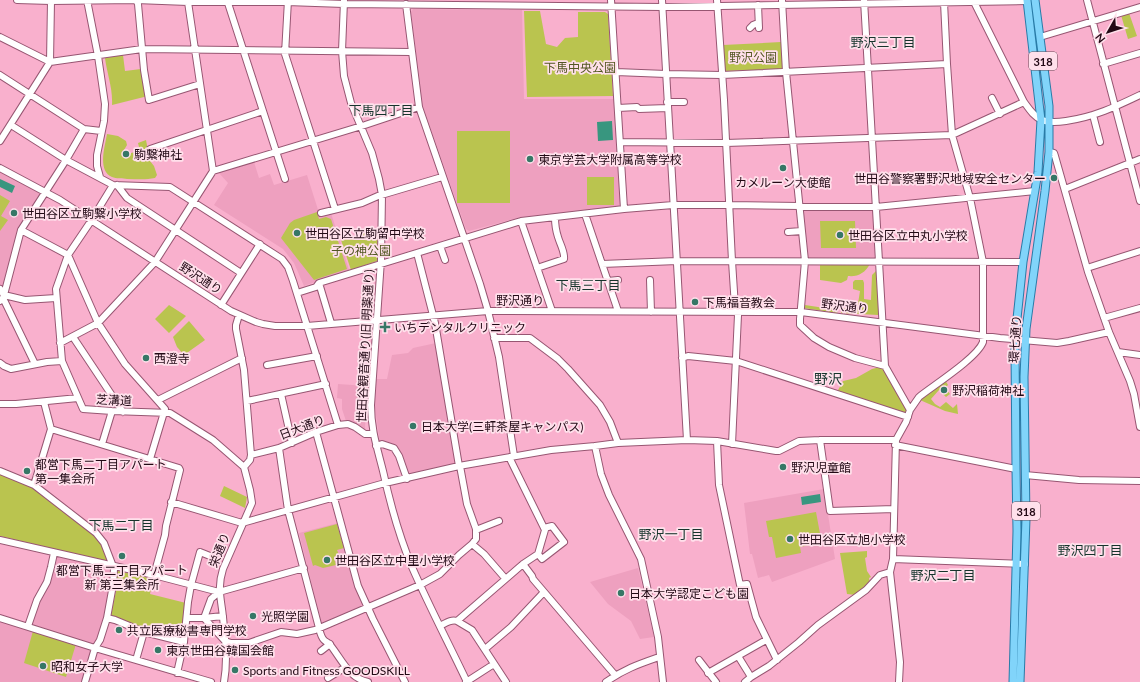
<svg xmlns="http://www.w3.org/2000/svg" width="1140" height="682" font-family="Lato,'Noto Sans JP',sans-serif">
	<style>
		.built { fill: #eea0bf }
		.green { fill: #bac44f }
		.water { fill: #38967f }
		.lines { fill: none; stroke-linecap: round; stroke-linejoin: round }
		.minor-casing { stroke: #975672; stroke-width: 8 }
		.major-casing { stroke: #297ba7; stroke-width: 9 }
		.minor { stroke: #fff; stroke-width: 6 }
		.major { stroke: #81d4fa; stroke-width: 7 }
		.poi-dot { fill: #367766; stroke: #ffe0eb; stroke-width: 1.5 }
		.labels { text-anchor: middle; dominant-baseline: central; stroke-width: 3.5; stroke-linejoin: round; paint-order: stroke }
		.shield { fill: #ffe0eb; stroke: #644a55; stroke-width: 1 }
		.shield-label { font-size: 11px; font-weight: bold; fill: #220915 }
		.park-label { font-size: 12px; fill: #535722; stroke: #ffe0eb }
		.poi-label { font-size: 12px; fill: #220915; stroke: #ffe0eb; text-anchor: start }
		.street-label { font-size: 12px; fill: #220915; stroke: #ffe0eb }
		.neighbourhood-label { font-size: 13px; fill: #16342c; stroke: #ffe0eb }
		.quarter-label { font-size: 14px; fill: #16342c; stroke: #ffe0eb }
	</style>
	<rect width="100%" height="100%" fill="#f9b0cd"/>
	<!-- built -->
	<path class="built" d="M413 9 522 10 524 99H614L621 204 617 207 521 217 469 231 466 229 422 104 411 12Z
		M254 162 259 178 270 174 274 185 307 175 320 216 331 213 349 270 304 286 294 263 283 249 214 205 228 183 219 173 221 172Z
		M0 172 39 191 40 195 17 231 3 287 1 288 0 286Z
		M805 208 872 210 874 212 876 258 875 259H810L808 258 803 210Z
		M436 343 456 464 407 476 400 455 380 444 375 408V379H387L392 355 408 353 413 348Z
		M338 384 367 386 365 429 362 430 346 421 342 409V399L337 398Z
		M824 489 835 559 772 582 769 575 758 578 752 554H750L744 503Z
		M338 523 355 587 364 606 322 625 299 533Z
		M58 557 109 569 111 572V589L106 615 97 643 92 646 33 626 32 625 38 605 49 582 55 558Z
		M638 568 654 637 640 639 631 621 608 604 590 582Z
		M0 620 91 648V651L81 682H0Z"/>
	<!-- green -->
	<path class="green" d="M524 11H540L546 44 557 47 565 38 578 37V12H605L608 14 613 96 527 97Z
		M1129 13 1137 36 1128 39 1121 15Z
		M781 42 783 69 724 71 723 45Z
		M123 55 125 71 141 69 148 96 112 105C113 88 107 74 105 58Z
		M457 131H510V203H457Z
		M107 134 118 136 126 141 127 145 124 150 127 157 129 156 131 153 140 151 138 143 146 140 150 161 154 166 157 175 155 178C146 180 137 179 127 179 123 178 116 179 112 177 97 171 105 146 107 134Z
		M587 177H614V205H587Z
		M0 195 10 201 1 216 8 220 0 231Z
		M317 212 319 219 326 217 331 219 347 269 314 280 281 238 290 223 294 220Z
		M820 221H855L856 248H821Z
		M378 229 377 261 351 270 341 240Z
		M820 264H870C865 273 858 277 848 276L847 280 841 283 820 280Z
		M876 271 879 312 878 315 841 313 842 308 857 310 860 291 853 289V282L855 280H863L864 283V299L871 300 872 275Z
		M169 305 186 316 169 333 155 319Z
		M805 305 831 309 832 306 838 307 837 313 804 308Z
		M189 321 205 340 184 355 177 347 173 337Z
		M884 366 908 409 907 415 837 392 843 381 856 378 872 369Z
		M945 380 948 385 945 388 950 394 946 397 939 390 931 399 935 404 940 407 946 402 953 408 957 404 958 414 945 411 920 400V398Z
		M0 474 33 486 97 537 101 545 107 559 105 561 0 536Z
		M224 486 247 497 245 508 220 496Z
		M816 512 821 539H818L819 543 800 547 801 553 776 558 772 537H769L766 521Z
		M337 524 344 548 337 550 339 555 334 557 336 565 323 568 315 565 313 566 304 533Z
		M867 551V557L865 558 867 571 871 577 869 578 870 583 856 595 847 594 840 553Z
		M118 571 153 579 150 594 186 603 182 634 175 638 112 617 111 615 116 591V572Z
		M33 631 76 644 66 677 24 663Z"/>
	<!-- water -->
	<path class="water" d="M612 121 613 140 598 141 597 122Z
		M0 179 15 186 12 193 0 187Z
		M820 494 821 502 802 505 801 497Z"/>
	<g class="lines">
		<defs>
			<path id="minor" d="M17 0 51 1 136 0 188 2H287L344 4 662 7 1027 1
				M87 0 98 56 105 104 104 121 97 155V166L100 177
				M136 0 138 4 144 70 149 100 200 84
				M227 0 285 179
				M288 0 285 54 335 209
				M611 0 624 209
				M662 0 687 440
				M717 0 724 100 732 261 735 307 738 315 732 444
				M782 0 786 72 805 261 800 319V325L814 338 829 347 855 358 885 366
				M864 0 885 366 910 410
				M973 0 1024 102C1029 109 1034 117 1042 120 1049 123 1059 122 1066 121 1094 117 1115 107 1140 95
				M1087 0 1140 201
				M344 1 342 51 344 76 351 103 372 153 379 179 382 195 381 260 371 405C371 430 377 447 383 471 390 503 399 536 412 567 429 606 449 644 467 682
				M406 4 419 107 480 284 488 311 499 357 514 456
				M758 5 759 28
				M750 28 753 25 758 23
				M0 37 50 62 142 49 411 52
				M1040 37 1140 7
				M1103 64 1140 53
				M616 72 666 74 722 75 947 64
				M0 75 84 129 101 131
				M992 98 1000 114
				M667 102H684
				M618 108 637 107 639 109 668 108
				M1093 115 1100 142
				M11 125 66 160 113 185 170 187 282 259 288 267 293 281 338 425
				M0 141 50 62 51 1
				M620 142 726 143 952 135 1024 102
				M150 149 263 111
				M1049 152 1054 153 1055 156 1088 272 1109 332 1130 381 1134 394 1140 427
				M0 168 60 200 231 311 256 322 263 324 275 326H307L488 311 801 312 1000 338 1057 343 1069 341 1109 332
				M213 171 365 125 419 107
				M113 185 91 221 68 255 56 289 62 361 83 409 112 411 170 413 213 440 244 467 250 490 252 503 223 569C217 588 221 598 223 617 225 639 228 660 224 682
				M117 185 127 198 241 273
				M1065 189 1140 159
				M321 213 362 203 378 196 442 177
				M585 214 618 311
				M521 221 552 311
				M21 230 68 255 98 323 125 364 165 409 150 459
				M788 232 802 231
				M440 246 445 260
				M417 253 435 323 459 466
				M602 264 677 261 1023 262
				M537 268 564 259C565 252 560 244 558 237 556 231 555 224 555 217
				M1087 268 1140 251
				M650 280 651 312
				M608 281 618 280
				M319 283 331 323
				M0 289 4 295 25 300 56 298
				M297 293 316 287 319 283 521 221 624 209 673 205H729L876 207 1035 191
				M3 298 35 364
				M0 301 3 298 4 295 21 230 66 160 84 129
				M221 305 260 244
				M239 315 236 325V329L244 370 251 455
				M1104 318 1140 308
				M73 337 123 412
				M494 338H530L558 359 568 369 600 405 610 422 618 443
				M60 343 98 323 155 262 213 171 188 2 187 0
				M1118 352 1140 355
				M682 358 688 356 736 361 908 417
				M0 363 4 366 11 369 47 362 62 361
				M267 365 317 356
				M281 394 292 443
				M158 400 242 358
				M247 401 326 384
				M44 402 51 429
				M0 404H16L78 398
				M316 432 358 586 373 619 405 682
				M820 440 830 511 894 509
				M717 441 719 485 740 585 747 584 756 617 777 660
				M102 444 112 411
				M895 445 1016 469
				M376 446 382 444 394 448 399 456 407 479
				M595 446 601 474 609 495 641 559 658 637 663 682
				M279 448 288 510 319 628C320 632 321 637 324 640 326 642 329 643 331 646 342 660 349 678 368 682
				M244 467 250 460 251 455 279 448 316 432 338 425 348 424 355 427 365 434H373
				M0 471 34 485 96 533 104 543 114 569 113 585 107 618 100 640 95 648 85 682
				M1025 475 1079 480 1140 481
				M34 485 51 429 179 468 180 470 166 526 165 535 154 575
				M171 502 242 523 385 483 459 466 551 450 595 446 618 443 687 440 717 441 776 451H779L799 441 820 440H896
				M476 530 499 521
				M0 540 154 575 219 592
				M472 544 484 554 504 577
				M538 554 542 559 564 542 552 526 544 528
				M893 559 1025 564
				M523 564 532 576 533 579 615 675
				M0 618 95 648 211 682
				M107 618 115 620 144 632 184 642
				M187 618H204L223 616
				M204 618 225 641 231 643H249L281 632 297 634 315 630 420 585 440 574 459 555 472 544 476 539V529L467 504 460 466
				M204 618 211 599 219 592 304 568
				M457 621 472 630 506 682
				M28 626 37 600 47 582 51 567 54 553
				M440 626C446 623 451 619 457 621L523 564 538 554 545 530 511 461 510 457
				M485 649 511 627 544 592
				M321 651 330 644
				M738 656 751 677
				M136 660 144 632
				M699 660 716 682
				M177 673 184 642 188 602 191 585 200 552 215 558
				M708 673 766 640
				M328 678 346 667
				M466 682 494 664
				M606 682C624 669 639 664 659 657
				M745 682 751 677 769 666 799 642 818 625 866 590 880 575 890 572
				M899 682 900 662 890 572 893 559 896 440 906 422 910 410 919 397C934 385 977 358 983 342 983 340 983 337 983 335V262L970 198 952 135 947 64 944 2"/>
			<path id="major" d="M1013 682 1017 531 1016 469 1015 349 1016 328 1023 262 1038 172 1041 120 1027 0
				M1020 682 1026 519 1024 377 1026 329 1045 191 1049 152V106L1035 0"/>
		</defs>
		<!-- minor casing -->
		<use href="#minor" class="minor-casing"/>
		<!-- major casing -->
		<use href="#major" class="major-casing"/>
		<!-- minor -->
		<use href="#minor" class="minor"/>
		<!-- major -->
		<use href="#major" class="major"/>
	</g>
	<!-- markers -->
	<g class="poi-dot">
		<circle cx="126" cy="154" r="4"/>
		<circle cx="530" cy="159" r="4"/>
		<circle cx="783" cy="168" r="4"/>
		<circle cx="1054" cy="178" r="4"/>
		<circle cx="14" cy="213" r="4"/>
		<circle cx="297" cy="233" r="4"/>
		<circle cx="840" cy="235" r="4"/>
		<circle cx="695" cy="302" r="4"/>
		<path d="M383 321h4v4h4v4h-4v4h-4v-4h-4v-4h4z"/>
		<circle cx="146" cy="358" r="4"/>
		<circle cx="944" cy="390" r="4"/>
		<circle cx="413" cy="426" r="4"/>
		<circle cx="783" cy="467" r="4"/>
		<circle cx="27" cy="471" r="4"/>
		<circle cx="790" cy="539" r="4"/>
		<circle cx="122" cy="556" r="4"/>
		<circle cx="327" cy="560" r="4"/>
		<circle cx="621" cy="593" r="4"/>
		<circle cx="253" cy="616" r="4"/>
		<circle cx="119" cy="630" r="4"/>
		<circle cx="158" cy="650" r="4"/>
		<circle cx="43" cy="666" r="4"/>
		<circle cx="235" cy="670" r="4"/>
	</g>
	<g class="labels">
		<!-- shield labels -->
		<g class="shield">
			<rect x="1029" y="52" width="28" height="18" rx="3"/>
			<rect x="1012" y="502" width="28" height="18" rx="3"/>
		</g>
		<g class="shield-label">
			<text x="1043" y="61">318</text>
			<text x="1026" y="511">318</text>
		</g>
		<!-- park labels -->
		<g class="park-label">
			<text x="753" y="57">野沢公園</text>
			<text x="580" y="67">下馬中央公園</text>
			<text x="361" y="250">子の神公園</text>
		</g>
		<!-- poi labels -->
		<g class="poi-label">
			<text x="134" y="154">駒繋神社</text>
			<text x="538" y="159">東京学芸大学附属高等学校</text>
			<text x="1046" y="178" text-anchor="end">世田谷警察署野沢地域安全センター</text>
			<text x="783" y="182" text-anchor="middle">カメルーン大使館</text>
			<text x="22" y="213">世田谷区立駒繋小学校</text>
			<text x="305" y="233">世田谷区立駒留中学校</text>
			<text x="848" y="235">世田谷区立中丸小学校</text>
			<text x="703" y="302">下馬福音教会</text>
			<text x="394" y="327">いちデンタルクリニック</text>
			<text x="154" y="358">西澄寺</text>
			<text x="952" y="390">野沢稲荷神社</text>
			<text x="421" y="426">日本大学(三軒茶屋キャンパス)</text>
			<text x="35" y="464">都営下馬二丁目アパート<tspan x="35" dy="14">第一集会所</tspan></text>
			<text x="791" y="467">野沢児童館</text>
			<text x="798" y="539">世田谷区立旭小学校</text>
			<text x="335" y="560">世田谷区立中里小学校</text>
			<text x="122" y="570" text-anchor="middle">都営下馬二丁目アパート<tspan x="122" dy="14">新 第三集会所</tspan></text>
			<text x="629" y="593">日本大学認定こども園</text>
			<text x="261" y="616">光照学園</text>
			<text x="127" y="630">共立医療秘書専門学校</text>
			<text x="166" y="650">東京世田谷韓国会館</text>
			<text x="51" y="666">昭和女子大学</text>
			<text x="243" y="670">Sports and Fitness GOODSKILL</text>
		</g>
		<!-- street labels -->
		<g class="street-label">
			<text transform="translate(201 278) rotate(33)">野沢通り</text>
			<text x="520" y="300">野沢通り</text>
			<text transform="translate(845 306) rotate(7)">野沢通り</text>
			<text transform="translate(1015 339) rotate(-86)">環七通り</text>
			<text transform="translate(365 346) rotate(-87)">世田谷観音通り(旧 明薬通り)</text>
			<text transform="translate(114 400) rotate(3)">芝溝道</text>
			<text transform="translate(302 427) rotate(-21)">日大通り</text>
			<text transform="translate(219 550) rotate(-68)">栄通り</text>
		</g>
		<!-- neighbourhood labels -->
		<g class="neighbourhood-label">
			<text x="883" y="42">野沢三丁目</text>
			<text x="381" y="110">下馬四丁目</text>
			<text x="588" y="285">下馬三丁目</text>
			<text x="121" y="525">下馬二丁目</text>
			<text x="671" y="534">野沢一丁目</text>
			<text x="1090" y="550">野沢四丁目</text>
			<text x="943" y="575">野沢二丁目</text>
		</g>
		<!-- quarter labels -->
		<g class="quarter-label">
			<text x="828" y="378">野沢</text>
		</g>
	</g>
	<!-- north arrow -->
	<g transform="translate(1108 32) rotate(231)" stroke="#ffe0eb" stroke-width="3" paint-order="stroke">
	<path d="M0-3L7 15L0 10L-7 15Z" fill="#220915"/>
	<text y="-6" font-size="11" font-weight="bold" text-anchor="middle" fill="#220915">N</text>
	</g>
</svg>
